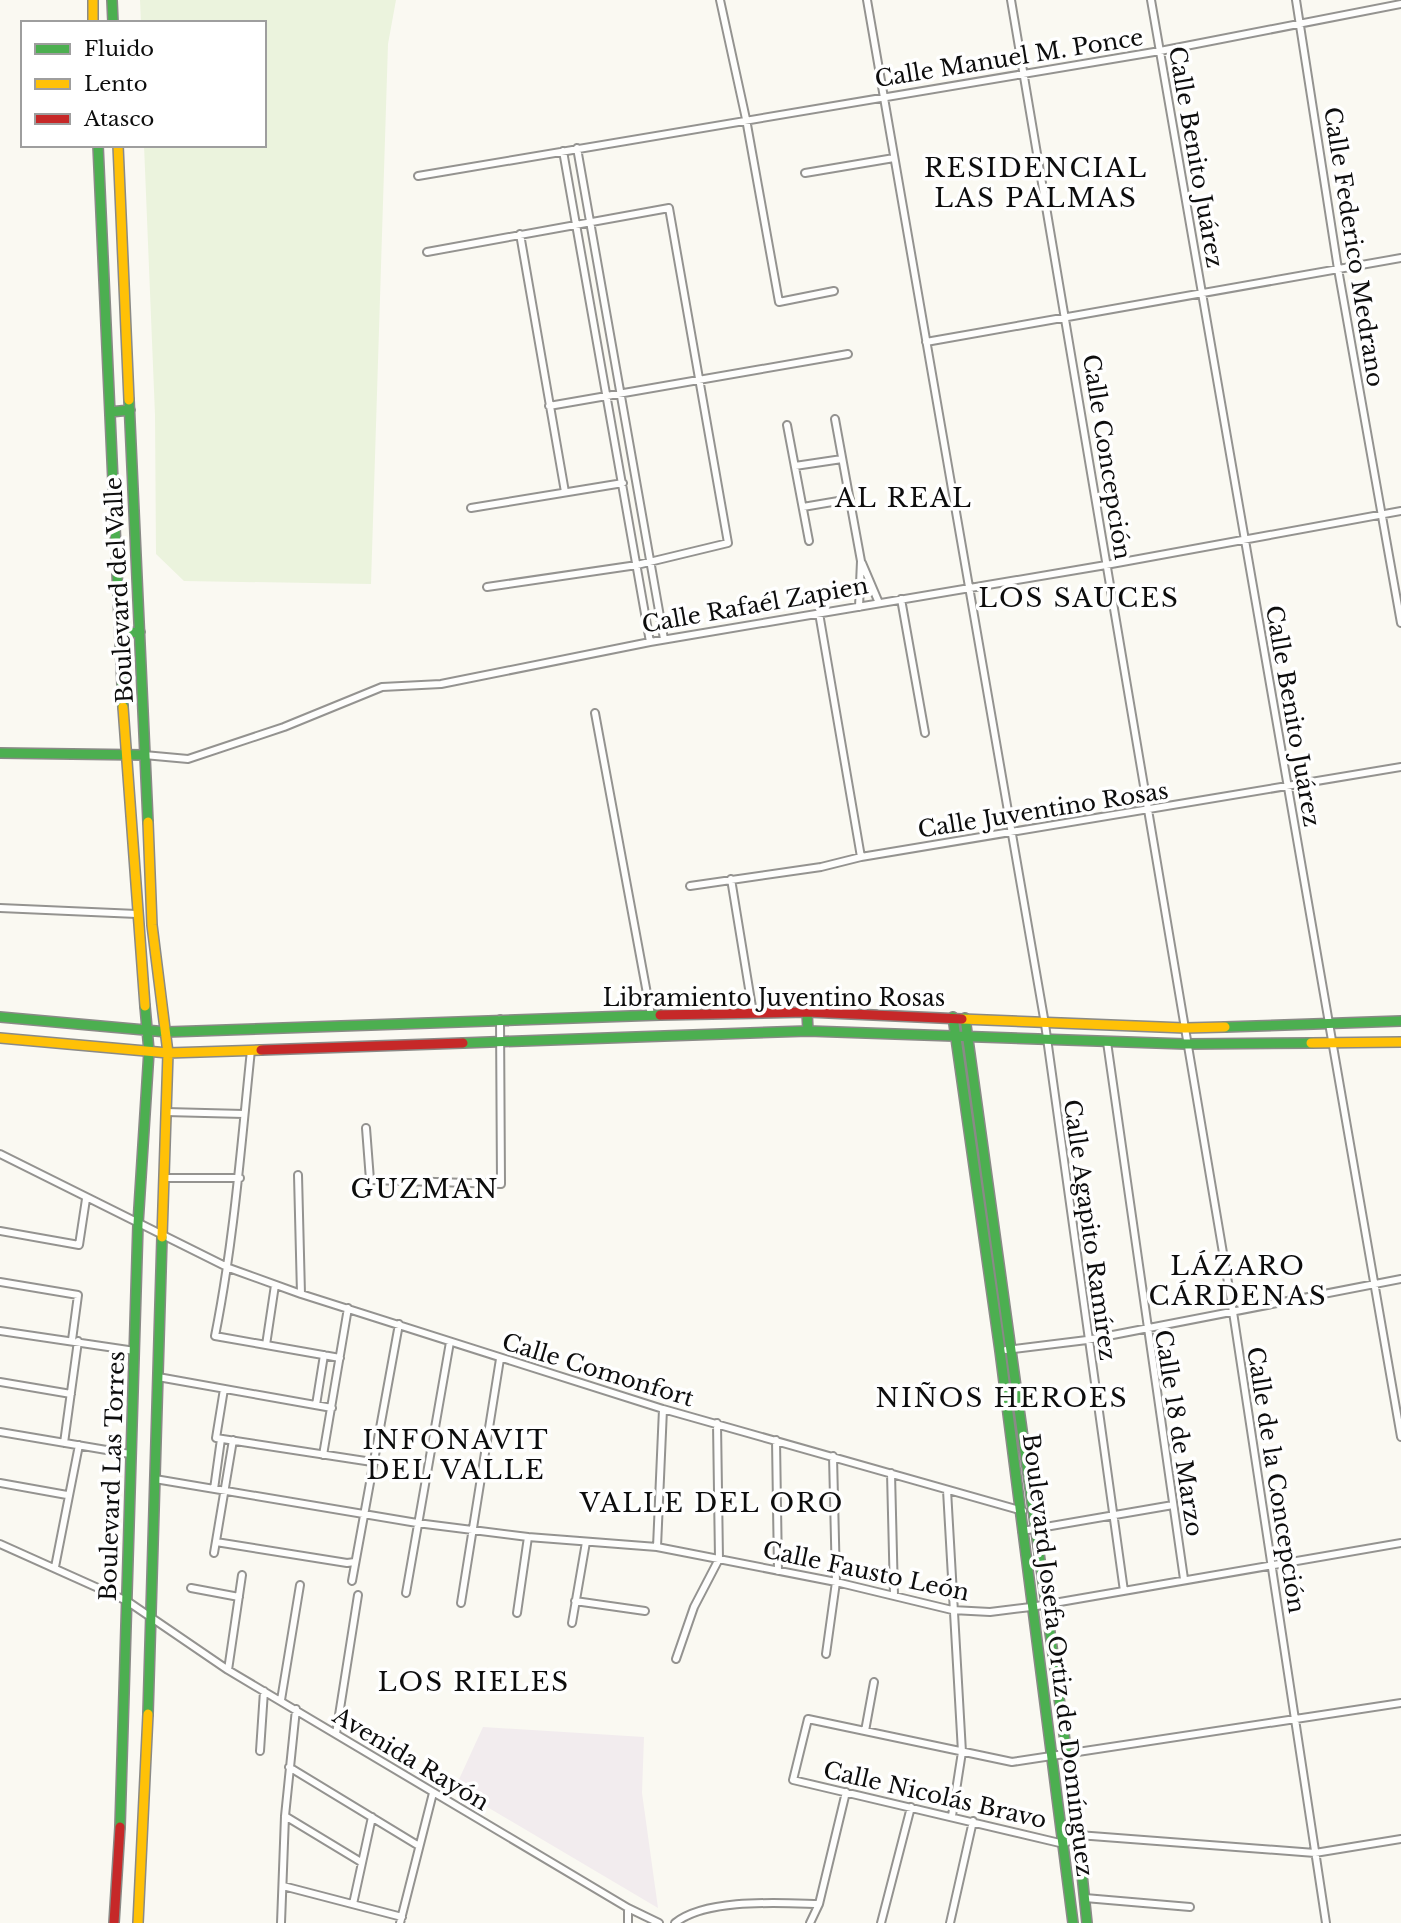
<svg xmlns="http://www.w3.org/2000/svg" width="1401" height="1923" font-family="'Libre Baskerville',serif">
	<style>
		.industrial { fill: #f2ecee }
		.pitch { fill: #ebf3dd }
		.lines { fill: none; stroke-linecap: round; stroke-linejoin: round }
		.street-casing { stroke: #949390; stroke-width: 10 }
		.fast-casing { stroke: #8a8a87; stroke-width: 12 }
		.slow-casing { stroke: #8a8a87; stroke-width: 12 }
		.jam-casing { stroke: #8a8a87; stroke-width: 12 }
		.street { stroke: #fefefd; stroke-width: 6 }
		.fast { stroke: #4caf50; stroke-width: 9 }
		.slow { stroke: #ffc107; stroke-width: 9 }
		.jam { stroke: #c62828; stroke-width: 9 }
		.labels { text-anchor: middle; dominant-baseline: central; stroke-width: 7; stroke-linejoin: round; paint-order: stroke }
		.street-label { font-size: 23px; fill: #0d0d0d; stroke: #fff }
		.quarter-label { font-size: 26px; letter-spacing: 2px; fill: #0d0d0d; stroke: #fff }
	</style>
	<rect width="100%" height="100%" fill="#faf9f2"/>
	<!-- industrial -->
	<path class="industrial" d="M483 1727 644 1737 642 1793 658 1908 455 1788Z"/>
	<!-- pitch -->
	<path class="pitch" d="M140 0H396L388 44 371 584 184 581 156 554 155 415 144 145H264V23H141Z"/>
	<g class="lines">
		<defs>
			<path id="street" d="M720 0 746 119 779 302 834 291
				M867 0 1045 1024 1124 1591
				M1011 0 1233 1312 1326 1923
				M1151 0 1401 1437
				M1296 0 1338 269 1401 623
				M577 148 664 639
				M563 151 650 642
				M805 173 894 158
				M418 176 1160 51 1401 4
				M520 234 565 492
				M427 252 669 208 728 543 637 565 487 587
				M926 342 1401 258
				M549 406 848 354
				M835 419 861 561 859 607
				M787 425 809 541
				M795 466 842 459
				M803 507 850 499
				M471 508 623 483
				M862 563 879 603
				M901 599 925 733
				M819 613 861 857
				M595 713 651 1015
				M144 755 188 759 284 727 382 687 441 684 650 642 1106 565 1401 511
				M731 879 753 1013
				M690 886 821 867 861 857 1401 767
				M0 908 137 914
				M1107 1042 1184 1579
				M251 1050C241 1146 234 1241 215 1336L340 1358
				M166 1112 244 1114
				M366 1128 370 1180 501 1184 500 1019
				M0 1154 229 1268 301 1294 663 1409 1023 1511
				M298 1175 301 1294
				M164 1178H240
				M0 1231 79 1245 86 1199
				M0 1282 78 1295 72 1340
				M0 1331 135 1351
				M266 1345 275 1285
				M1006 1350 1087 1340 1401 1279
				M158 1377 332 1408
				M0 1382 71 1394
				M224 1389 216 1438 372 1462
				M316 1405 324 1355
				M0 1432 130 1454
				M776 1440 778 1571
				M64 1443 78 1341
				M323 1455 348 1308
				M891 1473 894 1595
				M155 1479 417 1523 528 1537 657 1547 836 1582 952 1610 990 1612 1031 1607 1401 1543
				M0 1483 67 1495
				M214 1489 221 1439
				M947 1490 962 1752 952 1816
				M1022 1531 1173 1505
				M216 1542 347 1563 355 1562
				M0 1544 127 1601 228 1670 628 1908 659 1923
				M657 1547 663 1409
				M214 1553 233 1440
				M55 1567 79 1445
				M352 1581 399 1324
				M191 1588 239 1597
				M406 1593 450 1342
				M575 1601 645 1611
				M461 1603 500 1359
				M517 1613 528 1537
				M572 1623 586 1542
				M826 1654 836 1582 833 1456
				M676 1659 694 1607 719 1559 717 1423
				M228 1670 242 1575
				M281 1700 300 1585
				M1401 1703 1012 1762 808 1719 793 1780 1064 1844 1078 1835 1315 1853 1401 1839
				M865 1731 874 1682
				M336 1734 358 1595
				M260 1751 264 1691
				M289 1767 419 1846
				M285 1816 361 1862
				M283 1886 402 1917
				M1085 1898 1190 1907
				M353 1904 372 1817
				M281 1923 285 1816 296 1709
				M400 1923 433 1793
				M628 1923V1908
				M675 1923C707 1898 779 1903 819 1904
				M810 1923 819 1904 846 1792
				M881 1923 911 1807
				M950 1923 973 1821"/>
			<path id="fast" d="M112 0 113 23
				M98 145 123 707
				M129 400 148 822
				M110 412 130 410
				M120 633 140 632
				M0 753 144 755
				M807 1012 808 1031
				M0 1017 167 1032 660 1015
				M953 1017 1000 1351 1073 1923
				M965 1018 1078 1835 1087 1923
				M1225 1027 1401 1021
				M463 1043 808 1031 1186 1044 1311 1043
				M148 1714 162 1237
				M120 1827 138 1224 149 1051 145 1006"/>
			<path id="slow" d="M93 0V23
				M118 145 129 400
				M123 707 145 1006
				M148 822 152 925 168 1053 162 1237
				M962 1019 1185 1028 1225 1027
				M0 1038 168 1053 261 1050
				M1311 1043 1401 1042
				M138 1923 148 1714"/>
			<path id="jam" d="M660 1015 807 1012 962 1019
				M261 1050 463 1043
				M114 1923 120 1827"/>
		</defs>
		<!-- street casing -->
		<use href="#street" class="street-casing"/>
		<!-- fast casing -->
		<use href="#fast" class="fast-casing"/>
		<!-- slow casing -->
		<use href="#slow" class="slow-casing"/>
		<!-- jam casing -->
		<use href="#jam" class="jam-casing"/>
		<!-- street -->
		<use href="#street" class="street"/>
		<!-- fast -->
		<use href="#fast" class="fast"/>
		<!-- slow -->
		<use href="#slow" class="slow"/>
		<!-- jam -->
		<use href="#jam" class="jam"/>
	</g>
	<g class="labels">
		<!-- street labels -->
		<g class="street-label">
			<text transform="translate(1009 58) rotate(-9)">Calle Manuel M. Ponce</text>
			<text transform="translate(1196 157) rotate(80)">Calle Benito Juárez</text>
			<text transform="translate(1354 247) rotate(81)">Calle Federico Medrano</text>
			<text transform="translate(1107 457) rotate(81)">Calle Concepción</text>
			<text transform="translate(119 590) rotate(-93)">Boulevard del Valle</text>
			<text transform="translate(755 605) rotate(-10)">Calle Rafaél Zapien</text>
			<text transform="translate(1293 716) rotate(80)">Calle Benito Juárez</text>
			<text transform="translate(1043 810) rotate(-9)">Calle Juventino Rosas</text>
			<text x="774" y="998">Libramiento Juventino Rosas</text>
			<text transform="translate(1090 1230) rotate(82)">Calle Agapito Ramírez</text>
			<text transform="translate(598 1370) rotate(17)">Calle Comonfort</text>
			<text transform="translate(1179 1433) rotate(81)">Calle 18 de Marzo</text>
			<text transform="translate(112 1476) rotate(-88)">Boulevard Las Torres</text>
			<text transform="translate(1276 1480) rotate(81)">Calle de la Concepción</text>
			<text transform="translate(866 1571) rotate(12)">Calle Fausto León</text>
			<text transform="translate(1058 1655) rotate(83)">Boulevard Josefa Ortiz de Domínguez</text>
			<text transform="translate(411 1759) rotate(31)">Avenida Rayón</text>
			<text transform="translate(935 1795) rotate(13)">Calle Nicolás Bravo</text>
		</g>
		<!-- quarter labels -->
		<g class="quarter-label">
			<text x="1036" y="168">RESIDENCIAL<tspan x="1036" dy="30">LAS PALMAS</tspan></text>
			<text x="904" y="498">AL REAL</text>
			<text x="1079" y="598">LOS SAUCES</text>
			<text x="425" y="1189">GUZMAN</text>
			<text x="1238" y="1266">LÁZARO<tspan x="1238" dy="30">CÁRDENAS</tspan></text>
			<text x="1002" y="1398">NIÑOS HEROES</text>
			<text x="456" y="1440">INFONAVIT<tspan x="456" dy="30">DEL VALLE</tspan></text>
			<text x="712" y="1503">VALLE DEL ORO</text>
			<text x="474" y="1682">LOS RIELES</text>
		</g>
	</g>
	<!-- legend -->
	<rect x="21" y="21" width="245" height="126" fill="#ffffff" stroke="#9e9e9e" stroke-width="2"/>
	<rect x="35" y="44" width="35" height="10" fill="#4caf50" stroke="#9e9e9e" stroke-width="2"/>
	<text x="84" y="56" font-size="21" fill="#0d0d0d">Fluido</text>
	<rect x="35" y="79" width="35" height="10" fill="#ffc107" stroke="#9e9e9e" stroke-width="2"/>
	<text x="84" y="91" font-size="21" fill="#0d0d0d">Lento</text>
	<rect x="35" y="114" width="35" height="10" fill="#c62828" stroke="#9e9e9e" stroke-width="2"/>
	<text x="84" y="126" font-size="21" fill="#0d0d0d">Atasco</text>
</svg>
